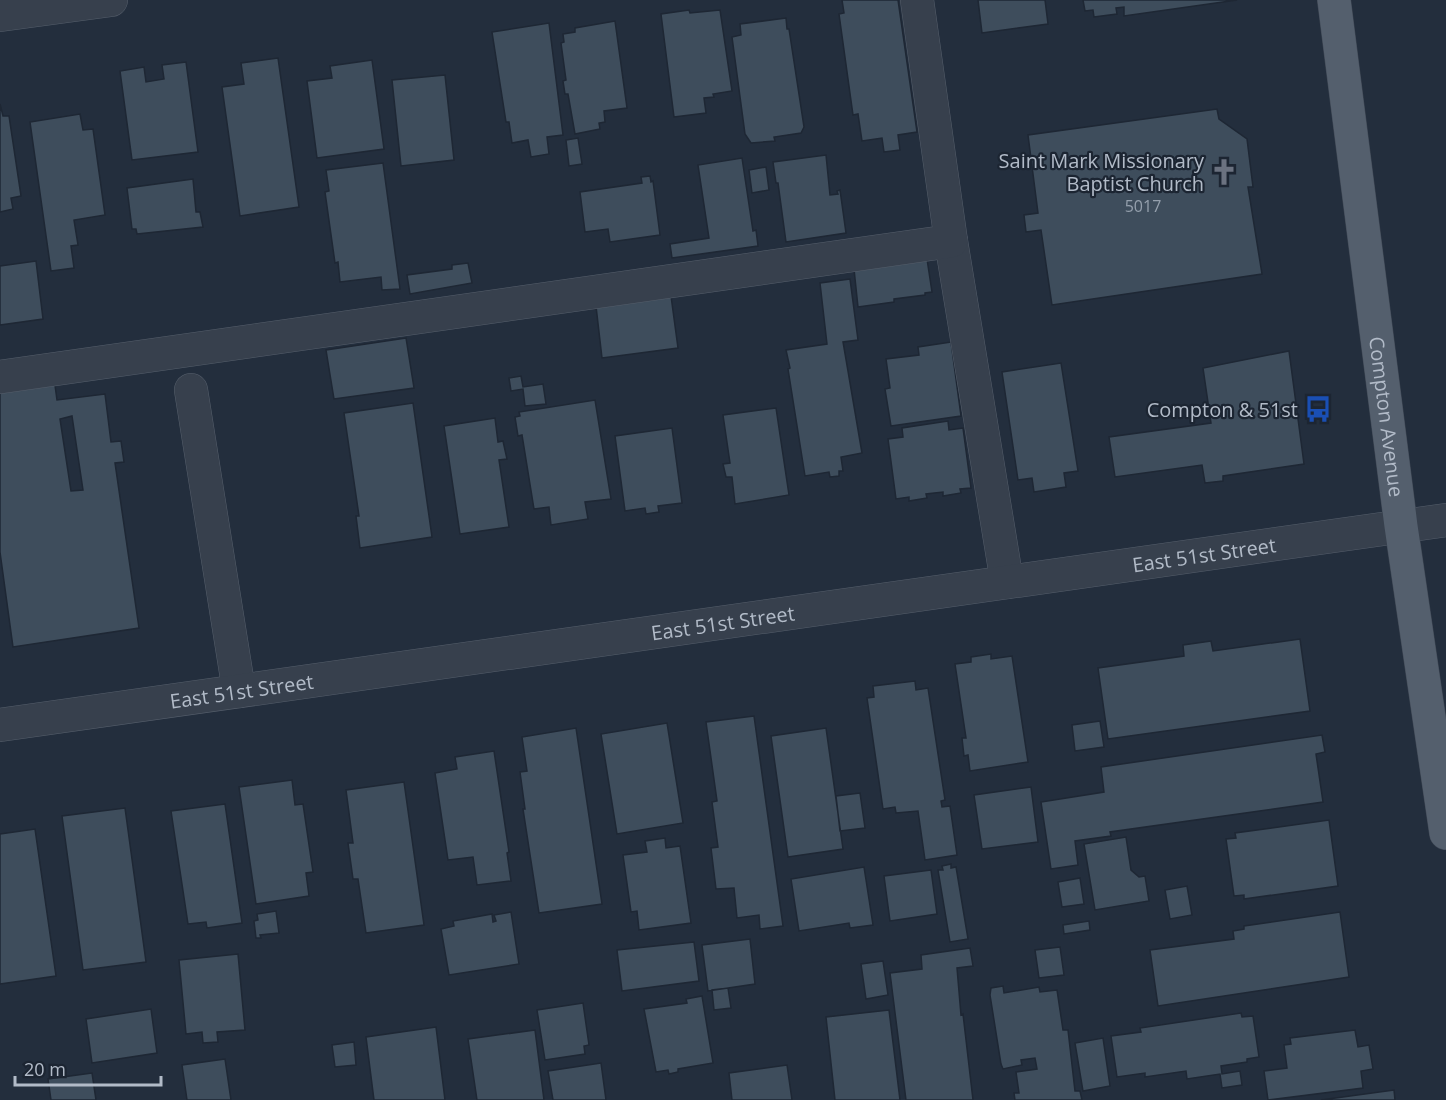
<svg xmlns="http://www.w3.org/2000/svg" width="1446" height="1100" font-family="'Open Sans',sans-serif">
	<style>
		.building { fill: #3e4d5c; stroke: #1e2734; stroke-width: 1.5; fill-rule: evenodd }
		.lines { fill: none; stroke-linecap: round; stroke-linejoin: round }
		.minor-casing { stroke: #555e6b; stroke-width: 34 }
		.major-casing { stroke: #404956; stroke-width: 34 }
		.minor { stroke: #37404d; stroke-width: 33 }
		.major { stroke: #545f6d; stroke-width: 33 }
		.labels { text-anchor: middle; dominant-baseline: central; stroke-width: 4.5; stroke-linejoin: round; paint-order: stroke }
		.number-label { font-size: 16px; fill: #95a0ad }
		.poi-label { font-size: 20px; fill: #b2bbc8; stroke: #1c2532; text-anchor: end }
		.street-label { font-size: 20px; fill: #b2bbc8; stroke: #1c2532 }
	</style>
	<rect width="100%" height="100%" fill="#232e3d"/>
	<!-- building -->
	<path class="building" d="M842 0H898L917 132 898 135 900 150 884 152 882 138 862 141 858 114 853 115 839 14 844 13Z
		M978 0H1045L1048 24 982 33Z
		M1083 0H1237L1124 16V7L1116 8 1117 14 1094 17 1093 10 1085 11Z
		M689 10 690 13 720 10 732 91 713 94 714 97 704 98 706 113 674 117 661 14Z
		M786 18 787 29H789L804 127 801 133 774 137 775 141 751 143 745 134 732 37 741 35 740 24Z
		M615 21 627 108 604 111 605 122 599 123 600 129 575 134 568 94H565L563 81 566 80 561 43 564 42 563 34 575 32V28Z
		M549 23 563 135 547 137 549 154 531 157 528 140 512 143 509 122H506L492 32Z
		M278 58 299 207 240 216 222 87 244 84 241 63Z
		M372 60 384 149 317 158 307 81 332 78 330 66Z
		M186 62 198 152 132 160 120 71 144 67 146 82 164 79 162 65Z
		M445 75 454 160 401 166 392 80Z
		M0 104 3 116H9L21 196 11 198 13 209 0 212Z
		M1217 109 1219 119 1247 139 1253 187H1248L1262 274 1052 305 1041 230 1026 232 1024 215 1038 213 1028 135Z
		M80 114 83 130 93 129 105 215 74 220 78 245 71 246 74 268 51 271 30 122Z
		M578 138 582 164 569 166 566 140Z
		M826 155 830 195 838 194 837 191 840 190 846 233 786 242 778 183H776L773 162Z
		M742 158 753 231 756 230 758 246 672 258 670 244 709 238 698 165Z
		M383 163 400 289 382 290 381 277 340 282 338 262 335 263 325 192 329 191 326 170Z
		M766 167 769 190 752 193 749 170Z
		M650 176 651 182 653 181 660 235 610 242 608 229 585 232 580 192 642 183 641 177Z
		M193 179 196 212H200L203 227 137 234 136 229H132L127 188Z
		M927 259 932 292 925 293V295L894 299V302L858 307 854 269Z
		M36 261 43 319 0 325V266Z
		M468 263 472 283 410 294 407 275 452 269V265Z
		M850 279 858 340 843 342 862 453 841 457 843 471H839V476L830 477 829 472 805 476 788 369 790 368 786 350 827 344 820 283Z
		M671 296 678 348 602 358 596 306Z
		M406 338 414 388 334 399 326 350Z
		M951 342 961 416 891 426 885 389 890 388 886 359 919 355 918 347Z
		M1289 351 1304 464 1223 476V481L1205 483 1202 465 1115 477 1109 437 1211 423 1203 368Z
		M1061 363 1078 471 1064 473 1066 487 1034 492 1032 478 1018 480 1002 372Z
		M521 376 523 387 543 384 546 404 525 406 523 389 511 391 509 378Z
		M54 378 57 400 105 394 111 442 121 441 124 462 115 463 139 628 13 647 0 552V386ZM72 416 83 490 71 491 60 419Z
		M595 400 611 499 585 502 588 519 551 525 549 507 534 509 522 435 518 436 515 417 520 416 519 412Z
		M413 403 432 537 360 548 356 516H359L344 413Z
		M776 408 789 495 735 504 732 477H726L723 464 730 463 723 415Z
		M495 418 498 442 503 441 507 459 499 460 509 527 460 534 444 426Z
		M948 421 949 430 963 428 971 488 960 489 961 493 943 496V492L926 494 927 498 909 501V497L896 499 888 439 903 437 902 428Z
		M672 428 682 503 658 506 659 512 646 514 645 508 625 511 615 436Z
		M1300 639 1310 711 1108 739 1098 668 1184 656 1183 645 1211 641 1213 651Z
		M991 654V659L1012 656 1028 762 970 771 968 755 964 756 962 738H966L955 664 971 662V657Z
		M915 681 916 690 928 688 945 800 941 801 942 807 950 806 957 855 925 860 918 811 896 813 895 807 883 809 867 698 874 697 873 686Z
		M754 716 783 926 760 929 759 915 737 918 734 888 716 889 711 848 718 847 712 802 717 801 706 722Z
		M1100 721 1104 747 1075 751 1072 725Z
		M667 723 683 823 617 834 601 734Z
		M576 728 602 904 539 913 523 809H525L520 772 527 771 522 737Z
		M826 728 843 849 788 857 771 736Z
		M1322 735 1325 752 1316 754 1323 802 1110 832 1111 836 1075 841 1078 865 1051 869 1041 802 1104 792 1101 767Z
		M494 751 509 852 507 853 511 881 477 885 473 857 448 860 435 773 457 769 455 757Z
		M292 780 295 805 303 804 313 872 306 873 309 896 256 904 239 787Z
		M404 782 424 925 366 933 358 879H353L348 843H353L346 790Z
		M1031 787 1038 842 982 849 974 795Z
		M860 793 865 828 840 831 836 796Z
		M225 804 242 923 207 928 206 922 188 924 171 811Z
		M125 808 146 962 83 970 62 816Z
		M1329 820 1338 886 1244 899V895L1234 896 1226 839 1236 838 1235 833Z
		M35 829 56 976 0 984V834Z
		M1126 837 1131 870 1139 877 1145 876 1149 901 1095 910 1084 844Z
		M665 838 666 848 680 846 691 923 639 930 637 911 631 912 623 855 647 852 645 841Z
		M951 864V868L956 867 968 939 950 942 938 870H943L942 866Z
		M864 867 873 925 850 928 849 923 799 931 791 879Z
		M931 870 937 914 890 921 884 876Z
		M1080 878 1084 904 1062 907 1058 882Z
		M1187 886 1192 915 1170 919 1165 890Z
		M276 911 279 933 260 935 261 938H256L254 921 258 920 257 914Z
		M511 912 519 964 449 975 441 929 454 926 453 921 492 914 493 922 496 921 494 915Z
		M1340 912 1349 977 1158 1006 1150 950 1234 939 1233 931 1244 929V926Z
		M1089 921 1090 930 1064 934 1063 925Z
		M750 939 755 984 708 991 702 945Z
		M694 942 699 981 622 991 617 950Z
		M1060 947 1064 975 1039 978 1035 950Z
		M970 948 973 966 957 968 961 1015 963 1014 973 1100H906L890 973 922 969 921 955Z
		M238 954 245 1030 217 1032 218 1042 203 1043 202 1032 186 1034 179 960Z
		M883 961 888 995 866 999 861 964Z
		M1003 986 1004 993 1039 987 1040 992 1057 990 1063 1030H1068L1075 1091H1080L1082 1100H1015L1014 1093H1019L1016 1072 1037 1069 1035 1058 1021 1060 1022 1065 1003 1069 1001 1064 990 995 991 988Z
		M728 988 731 1008 714 1010 712 990Z
		M702 996 713 1063 678 1069V1072L669 1074 668 1070 656 1072 644 1009 687 1003 686 999Z
		M583 1003 589 1045 584 1046 585 1054 545 1060 537 1010Z
		M151 1009 157 1053 92 1063 86 1019Z
		M889 1010 900 1100H835L826 1017Z
		M1241 1013 1242 1017 1253 1016 1259 1057 1247 1059V1062L1221 1066 1222 1074 1240 1071 1242 1085 1222 1088 1220 1074 1187 1079 1186 1071 1145 1077V1073L1117 1077 1111 1036 1141 1032 1140 1028Z
		M436 1027 445 1100H374L366 1037Z
		M535 1030 544 1100H477L468 1039Z
		M1355 1030 1358 1047 1369 1045 1373 1069 1361 1071 1363 1088 1268 1100 1264 1071 1287 1068 1284 1045 1291 1044 1290 1038Z
		M1103 1038 1110 1086 1083 1091 1075 1043Z
		M354 1042 356 1065 335 1067 332 1045Z
		M225 1059 231 1100H187L182 1065Z
		M601 1063 606 1100H553L548 1071Z
		M787 1065 792 1100H732L729 1073Z
		M92 1073 96 1100H51L48 1079Z
		M1394 1090 1395 1100H1321Z"/>
	<g class="lines">
		<defs>
			<g id="minor">
				<path d="M0 15 111 0"/>
				<path d="M951 241 1007 582"/>
				<path d="M0 377 951 241 917 0"/>
				<path d="M191 390 239 691"/>
				<path id="s1" d="M0 725 1446 520"/>
			</g>
			<g id="major">
				<path id="s2" d="M1334 0 1401 526 1446 833"/>
			</g>
		</defs>
		<!-- minor casing -->
		<use href="#minor" class="minor-casing"/>
		<!-- major casing -->
		<use href="#major" class="major-casing"/>
		<!-- minor -->
		<use href="#minor" class="minor"/>
		<!-- major -->
		<use href="#major" class="major"/>
	</g>
	<!-- icons -->
	<defs>
		<symbol id="church-bare" viewBox="-9 -9 18 18"><path d="M-1.2-6h2.4v3.5h3.3v2.4h-3.3V6h-2.4V-.1h-3.3v-2.4h3.3Z" fill="#6b7280" stroke="#1c2532" stroke-width="2.5" paint-order="stroke"/></symbol>
		<symbol id="bus-bare" viewBox="-9 -9 18 18"><path d="M-5-6H5V4H4V6H2V4H-2V6H-4V4H-5ZM-3.5-4V0h7V-4ZM-3.5 1.2v1.5H-2V1.2ZM2 1.2v1.5H3.5V1.2Z" fill="#1a4fb4" stroke="#1c2532" stroke-width="2.5" paint-order="stroke"/></symbol>
	</defs>
	<g fill-rule="evenodd">
		<use href="#church-bare" x="1205" y="153" width="38" height="38"/>
		<use href="#bus-bare" x="1299" y="390" width="38" height="38"/>
	</g>
	<g class="labels">
		<!-- number labels -->
		<g class="number-label">
			<text x="1143" y="206">5017</text>
		</g>
		<!-- poi labels -->
		<g class="poi-label">
			<text x="1204" y="160">Saint Mark Missionary<tspan x="1204" dy="23">Baptist Church</tspan></text>
			<text x="1298" y="409">Compton &amp; 51st</text>
		</g>
		<!-- street labels -->
		<g class="street-label">
			<text stroke="none"><textPath href="#s2" startOffset="420">Compton Avenue</textPath></text>
			<text stroke="none"><textPath href="#s1" startOffset="1216">East 51st Street</textPath></text>
			<text stroke="none"><textPath href="#s1" startOffset="730">East 51st Street</textPath></text>
			<text stroke="none"><textPath href="#s1" startOffset="244">East 51st Street</textPath></text>
		</g>
	</g>
	<!-- scale -->
	<path d="M15 1076v9h146v-9" fill="none" stroke="#b2bbc8" stroke-width="3"/>
	<text x="24" y="1076" font-size="18" fill="#b2bbc8" stroke="#1c2532" stroke-width="4.5" paint-order="stroke">20 m</text>
</svg>
